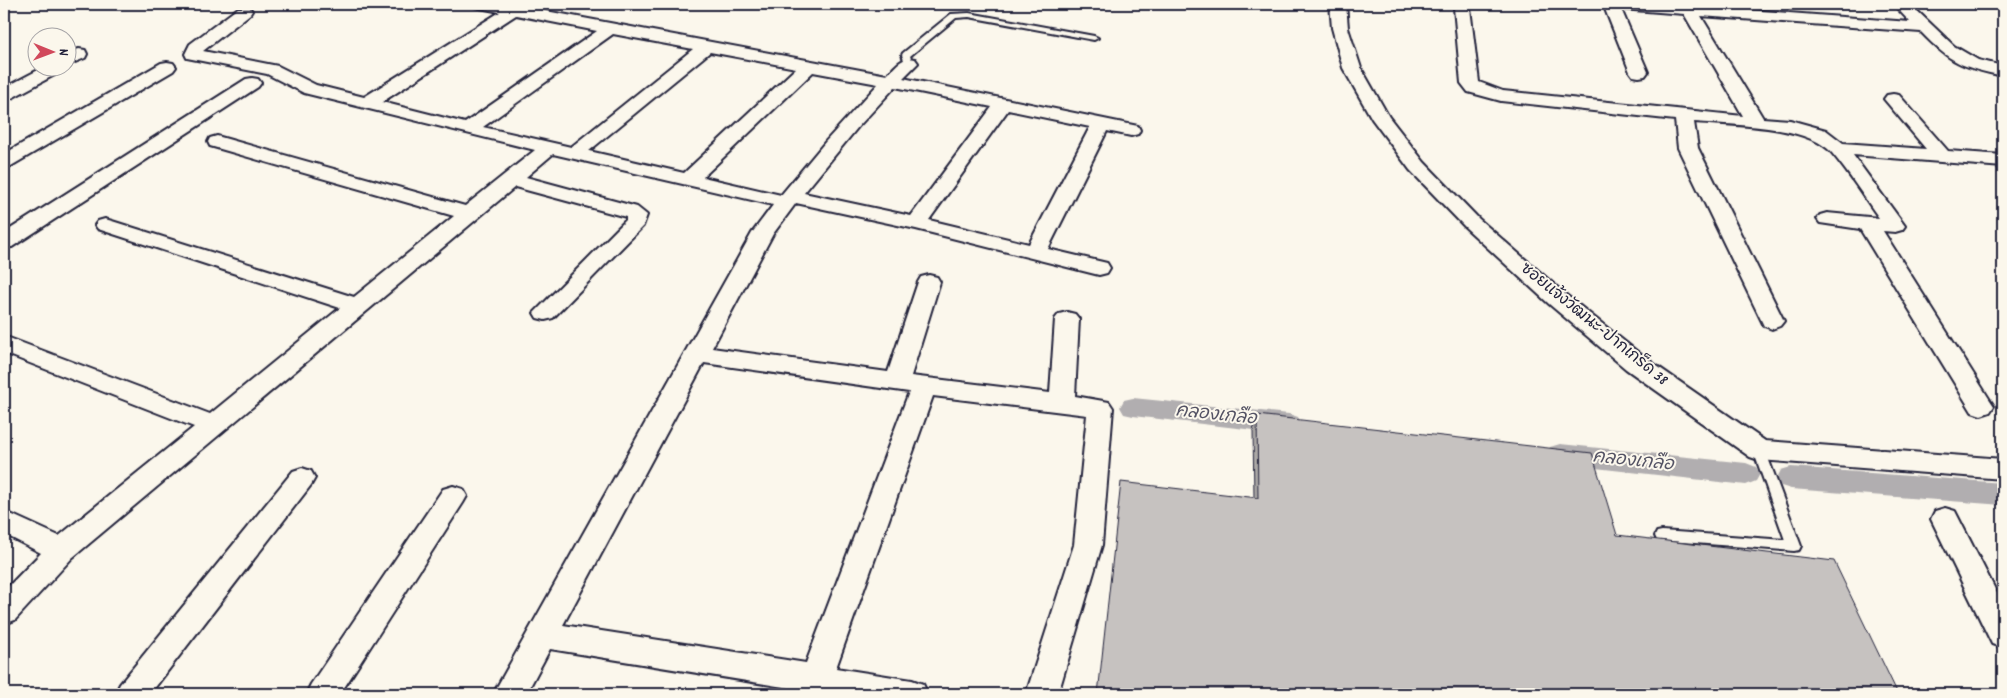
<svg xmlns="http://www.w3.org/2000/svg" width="2007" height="698" font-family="Dekko,'Playpen Sans Thai',sans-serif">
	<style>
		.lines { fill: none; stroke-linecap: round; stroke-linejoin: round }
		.canal { fill: #b1aeb0; fill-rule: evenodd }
		.service-casing { stroke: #22223b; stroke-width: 4 }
		.minor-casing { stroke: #22223b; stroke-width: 4 }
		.service { fill: #fbf7ec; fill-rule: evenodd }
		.minor { fill: #fbf7ec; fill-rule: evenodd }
		.wall { fill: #aaa7a5; stroke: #22223b }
		.building { fill: #c6c2c0; stroke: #22223b }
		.labels { text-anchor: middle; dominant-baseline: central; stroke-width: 4; stroke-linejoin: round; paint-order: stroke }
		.street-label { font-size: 16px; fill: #22223b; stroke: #fbf7ec }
		.water-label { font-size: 18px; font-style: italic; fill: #545364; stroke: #fbf7ec }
	</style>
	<rect width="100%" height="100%" fill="#fbf7ec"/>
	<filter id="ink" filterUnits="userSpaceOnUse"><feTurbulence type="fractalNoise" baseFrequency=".02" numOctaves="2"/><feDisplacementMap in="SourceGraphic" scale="10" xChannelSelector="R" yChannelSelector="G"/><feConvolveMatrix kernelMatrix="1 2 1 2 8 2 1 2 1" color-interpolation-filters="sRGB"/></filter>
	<g filter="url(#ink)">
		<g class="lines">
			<!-- canal -->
			<path class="canal" d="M1133 398 1289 414 1298 417 1302 424 1298 431 1289 434 1133 416 1124 414 1120 407 1124 400Z
				M1560 444 1746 463 1756 467 1760 474 1756 481 1746 485 1560 464 1550 461 1546 454 1550 447Z
				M1791 467 2003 483V505L1791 489 1781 486 1777 478 1781 470Z"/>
			<defs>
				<path id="service" d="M969 13 1094 36 1098 38 1094 40 969 17 956 18 910 56 913 63 906 65 902 55 903 53 951 14Z
					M1759 445 1763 447 1765 450 1801 546 1799 550 1794 551 1657 540 1655 536 1657 532 1662 531 1785 540 1753 450 1755 447Z"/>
				<path id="minor" d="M473 4 514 5 887 75C895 67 902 56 915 59L918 63 903 78 1138 126 1140 130 1138 134 1131 136 1107 131 1048 249 1107 263 1110 268 1107 273 1099 275 916 229 796 203 773 234 712 348 888 372 918 282 921 277 929 275 937 277 940 282 911 376 1050 393 1055 319 1059 314 1067 312 1075 314 1079 319 1075 396 1109 402 1113 408 1102 545 1058 694H1026L1074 545 1087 415 933 396 836 668 912 680 923 684 928 694H826L550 649 526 694H493L752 233 773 205 553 154 526 177 637 207 647 215 643 226 553 318 545 320 537 318 534 313 626 220V217L515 187 72 558 15 620 4 624V591L41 553 4 534V511L59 536 194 427 4 353V336L210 414 340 308 98 229 95 225 98 221 105 219 112 221 354 297 454 216 210 146 208 142 210 138 217 136 224 138 465 206 535 150 304 93 267 74 187 58 185 54 190 44 238 8H250L252 11 250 14 203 51 278 66 316 85 364 97 500 12 475 7ZM516 15 597 31 465 123 382 102ZM613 34 693 49 571 147 483 127ZM710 52 796 68 684 173 589 151ZM813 72 878 84 826 141 781 195 703 177ZM895 87 992 107 911 216 804 193 858 127ZM1008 110 1090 127 1029 244 929 220ZM704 363 909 392 806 663 563 625Z
					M1330 4H1346L1348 28 1361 68 1389 117 1424 162 1479 219 1565 294 1644 357 1765 441 2003 459V479L1759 460 1750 457 1626 369 1549 304 1465 227 1410 170 1372 119 1343 68 1332 28Z
					M1464 4 1470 8 1479 82 1503 91 1743 116 1684 14 1621 9 1648 72 1645 76 1639 77 1633 76 1630 72 1603 4H1694L1695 6 1910 22 1893 4H1910L1954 46 1978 60 2003 66V76C1961 67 1951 63 1921 32L1701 16 1763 118 1790 120 1826 130 1843 143 1926 149 1884 99 1887 95 1893 94 1899 95 1948 151 2003 155V167L1853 155 1905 226 1902 230 1895 232 1883 231 1990 400 1994 406 1990 412 1981 415 1972 412 1860 229 1820 223 1817 219 1820 215 1827 213 1879 218C1864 197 1849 173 1832 153 1808 125 1731 125 1694 122L1698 148 1784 321 1780 326 1772 329 1764 326 1678 148 1675 120 1501 101 1468 92 1461 83 1454 8 1456 5Z
					M79 49 85 50 87 54 85 58 68 65V53Z
					M167 62 173 63 176 67 173 71 11 166 4 168V154L161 63Z
					M42 68H63L60 72 10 99 4 100V88Z
					M252 78 258 79 261 83 258 87 12 247 4 248V233L246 79Z
					M302 468 311 471 315 478 311 485 150 694H115L120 684 293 471Z
					M453 486 463 489 467 496 463 503 340 694H306L311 684 443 489Z
					M1945 508 1955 511 2003 605V648L1992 644 1931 519 1935 511Z"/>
			</defs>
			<!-- service casing -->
			<use href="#service" class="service-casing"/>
			<!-- minor casing -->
			<use href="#minor" class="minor-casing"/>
			<!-- service -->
			<use href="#service" class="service"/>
			<!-- minor -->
			<use href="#minor" class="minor"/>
		</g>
		<!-- wall -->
		<path class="wall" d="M1257 415 1617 535 1254 498 1253 431Z"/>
		<!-- building -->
		<path class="building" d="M1257 415 1592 453 1617 535 1834 561 1898 694H1098L1121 482 1258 498Z"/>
	</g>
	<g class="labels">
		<!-- street labels -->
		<g class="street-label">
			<text transform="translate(1594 325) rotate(39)">ซอยแจ้งวัฒนะ-ปากเกร็ด 38</text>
		</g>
		<!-- water labels -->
		<g class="water-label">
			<text transform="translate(1216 416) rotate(6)">คลองเกลือ</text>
			<text transform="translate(1633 462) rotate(6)">คลองเกลือ</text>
		</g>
	</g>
	<!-- margin -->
	<rect width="2007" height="698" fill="none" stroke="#fbf7ec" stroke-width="20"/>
	<rect x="10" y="10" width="1987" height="678" fill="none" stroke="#22223b" stroke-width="2" filter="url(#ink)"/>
	<!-- north arrow -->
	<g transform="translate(52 52) rotate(91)"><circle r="24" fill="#fbf7ec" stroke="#a4a2a5"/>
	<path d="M0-4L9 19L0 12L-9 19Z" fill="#d1495b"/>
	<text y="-8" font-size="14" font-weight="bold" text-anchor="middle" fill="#22223b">N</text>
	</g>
</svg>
